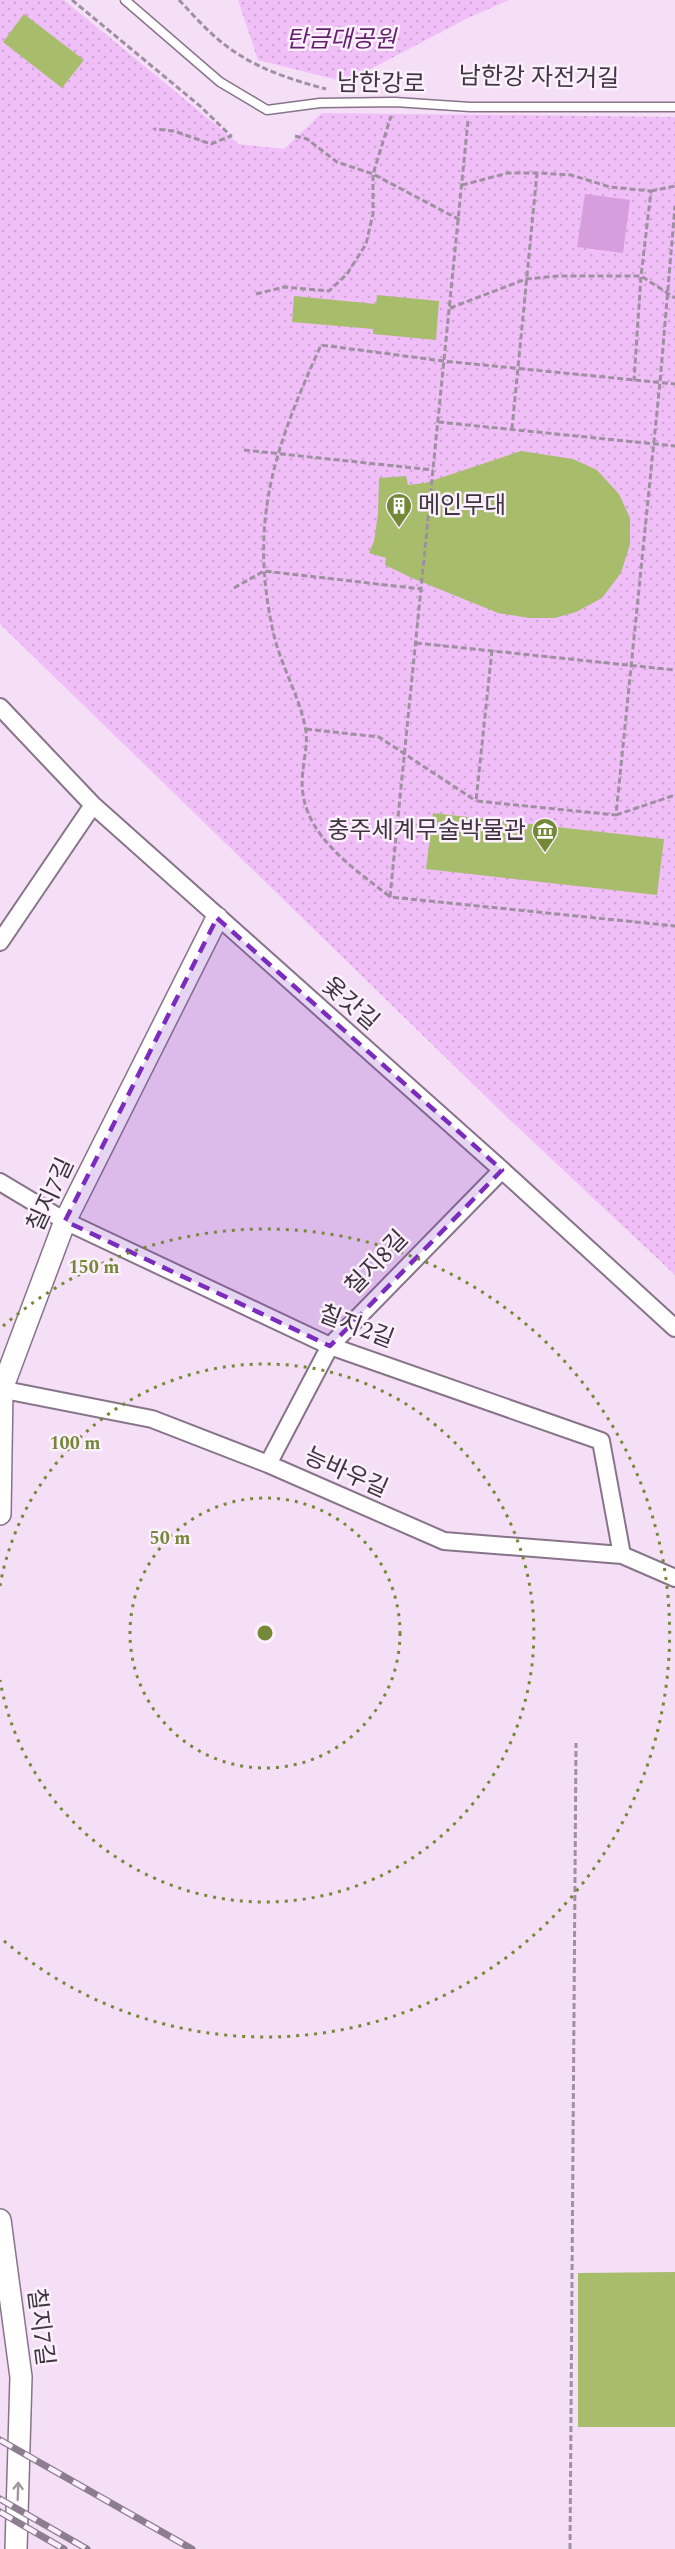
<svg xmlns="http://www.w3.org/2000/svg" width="675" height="2549" font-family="Spectral,'Noto Sans KR',serif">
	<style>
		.park { fill: url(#park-dots) }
		.water { fill: #d79ede }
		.building { fill: #a8bd6c }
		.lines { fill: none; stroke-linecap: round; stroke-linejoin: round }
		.service-casing { stroke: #877489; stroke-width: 11 }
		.minor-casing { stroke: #877489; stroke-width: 20 }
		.tertiary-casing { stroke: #877489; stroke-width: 24 }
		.path { stroke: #9f90a1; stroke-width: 3; stroke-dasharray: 6 3; stroke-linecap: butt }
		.service { stroke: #fff; stroke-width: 8 }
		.minor { stroke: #fff; stroke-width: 16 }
		.tertiary { stroke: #fff; stroke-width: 21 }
		.rail-casing { stroke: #8c7e8e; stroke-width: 7 }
		.rail { stroke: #fceffe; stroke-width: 4.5; stroke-dasharray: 14; stroke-linecap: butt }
		.oneway { stroke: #9e9a9f }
		.marked { fill: #7b2cbf; fill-opacity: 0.2; stroke: #7b2cbf; stroke-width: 4.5; stroke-dasharray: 12 8; stroke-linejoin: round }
		.ring { fill: none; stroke: #758838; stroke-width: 3; stroke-dasharray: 3 6 }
		.labels { text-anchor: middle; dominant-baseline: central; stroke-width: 5; stroke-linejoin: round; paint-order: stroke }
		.park-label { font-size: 24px; font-style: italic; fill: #631f6c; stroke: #fceffe }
		.street-label { font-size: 24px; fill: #3e353f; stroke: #fceffe }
		.poi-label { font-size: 24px; fill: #3e353f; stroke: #fceffe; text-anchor: start }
		.centre { fill: #758838; stroke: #fceffe; stroke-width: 3 }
		.ring-label { font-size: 18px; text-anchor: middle; font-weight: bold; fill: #758838; stroke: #fceffe; stroke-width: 5; stroke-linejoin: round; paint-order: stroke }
	</style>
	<defs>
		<pattern id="park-dots" width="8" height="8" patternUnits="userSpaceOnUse" patternTransform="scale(1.5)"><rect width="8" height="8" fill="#f1bff8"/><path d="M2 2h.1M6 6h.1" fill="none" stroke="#d0a5d6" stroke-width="1.8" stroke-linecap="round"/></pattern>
	</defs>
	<rect width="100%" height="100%" fill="#f4dff7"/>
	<!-- park -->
	<path class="park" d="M0 0H64L239 144 284 149 322 113 675 117V1275L511 1121 0 624Z
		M238 0H509L468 18 346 82 258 60Z"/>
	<!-- water -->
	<path class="water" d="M585 194 630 200 623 253 577 247Z"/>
	<!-- building -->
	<path class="building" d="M24 14 84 60 62 88 3 42Z
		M377 295 439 301 436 340 373 334V329L292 322 294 296 376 304Z
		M521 451 573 459 597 470 619 494 630 518V544L621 573 602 598 576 612 555 618H529L498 613 412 578 385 565 386 558 369 553 374 541 378 514 379 478 406 476 408 485 425 483Z
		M433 813 664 839 657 895 426 869Z
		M675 2272V2427H578V2273Z"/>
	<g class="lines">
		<defs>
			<path id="service" d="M125 0 220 82 267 110 320 103 395 102 470 107H675"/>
			<path id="minor" d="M0 707 93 805 502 1170 675 1328
				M0 942 93 805
				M0 1182 65 1221 330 1346 601 1441 622 1555
				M0 1389 152 1419 268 1464 444 1541 622 1555 675 1578
				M268 1464 330 1346 502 1170"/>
			<path id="tertiary" d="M0 1514 2 1389 65 1221 217 918
				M0 2220 21 2377 16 2549"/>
		</defs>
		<!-- service casing -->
		<use href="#service" class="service-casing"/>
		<!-- minor casing -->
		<use href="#minor" class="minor-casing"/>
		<!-- tertiary casing -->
		<use href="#tertiary" class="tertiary-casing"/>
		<!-- path -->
		<path class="path" d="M72 0 200 106 231 136 211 144 174 131 154 129
			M179 0C197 19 215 40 238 54 264 71 296 81 326 89
			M468 121 390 897 675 926
			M295 136 307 139 337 162 373 174 460 220
			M462 185 508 173H537L571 175 610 187 651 191 641 276 634 380
			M651 191 675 186
			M256 294 284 287 329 291 347 274 366 244 373 214V174L391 116
			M450 308 526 279 558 276H641L675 298
			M438 422 675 446
			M512 429 537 173
			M244 450 433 470
			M234 588 264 571 421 589
			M416 643 675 670
			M492 650 476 801 616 815 660 382 675 206
			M306 729 379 737 476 801
			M616 815 675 795
			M389 896C356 870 309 839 303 794 299 772 310 747 305 726 298 693 280 664 273 631 248 519 276 445 321 345L443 361 675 384
			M570 2549 576 1743"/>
		<!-- service -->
		<use href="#service" class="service"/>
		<!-- minor -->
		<use href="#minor" class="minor"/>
		<!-- tertiary -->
		<use href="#tertiary" class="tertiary"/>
		<defs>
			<path id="rail" d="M0 2440 192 2549
				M0 2499 87 2549
				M0 2512 64 2549"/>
		</defs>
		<!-- rail casing -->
		<use href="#rail" class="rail-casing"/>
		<!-- rail -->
		<use href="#rail" class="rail"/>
	</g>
	<!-- one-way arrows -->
	<defs><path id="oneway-shaft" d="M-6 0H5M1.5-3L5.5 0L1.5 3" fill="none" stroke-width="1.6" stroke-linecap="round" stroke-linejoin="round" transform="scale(1.5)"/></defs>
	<use class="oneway" href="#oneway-shaft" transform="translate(18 2491) rotate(-88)"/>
	<!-- marked area -->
	<path class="marked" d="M217 918 502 1170 330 1346 65 1221Z"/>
	<!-- distance rings -->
	<g class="ring">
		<circle cx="265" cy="1633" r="135"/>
		<path d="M0 1586A269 269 0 1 1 0 1680"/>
		<path d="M3 1326A404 404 0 1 1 3 1940"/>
	</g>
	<!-- icons -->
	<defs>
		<symbol id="building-pin" viewBox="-11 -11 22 30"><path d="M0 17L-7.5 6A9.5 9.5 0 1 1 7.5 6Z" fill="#758838" stroke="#fceffe"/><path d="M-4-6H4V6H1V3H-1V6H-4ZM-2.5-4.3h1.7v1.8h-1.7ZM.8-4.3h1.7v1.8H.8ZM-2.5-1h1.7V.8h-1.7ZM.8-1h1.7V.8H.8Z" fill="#fff"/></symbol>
		<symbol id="museum-pin" viewBox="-11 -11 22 30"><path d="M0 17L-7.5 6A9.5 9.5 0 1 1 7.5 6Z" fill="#758838" stroke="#fceffe"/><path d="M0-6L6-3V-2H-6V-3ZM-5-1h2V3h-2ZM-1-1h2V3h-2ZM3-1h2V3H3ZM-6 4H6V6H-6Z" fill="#fff"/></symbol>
	</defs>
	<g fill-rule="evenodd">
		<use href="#building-pin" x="384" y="491" width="30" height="40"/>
		<use href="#museum-pin" x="530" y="816" width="30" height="40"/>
	</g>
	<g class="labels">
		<!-- park labels -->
		<g class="park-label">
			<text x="341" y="40">탄금대공원</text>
		</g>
		<!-- street labels -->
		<g class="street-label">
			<text transform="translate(539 78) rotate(1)">남한강 자전거길</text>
			<text transform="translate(381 84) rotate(1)">남한강로</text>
			<text transform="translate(350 1004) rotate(41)">옻갓길</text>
			<text transform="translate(51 1195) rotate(-65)">칠지7길</text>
			<text transform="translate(377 1263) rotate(-46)">칠지8길</text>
			<text transform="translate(356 1327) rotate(21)">칠지2길</text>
			<text transform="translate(346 1473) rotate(24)">능바우길</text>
			<text transform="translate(40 2327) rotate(83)">칠지7길</text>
		</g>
		<!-- poi labels -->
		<g class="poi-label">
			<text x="418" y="506">메인무대</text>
			<text x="526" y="831" text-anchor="end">충주세계무술박물관</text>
		</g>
	</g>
	<circle cx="265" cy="1633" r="9" class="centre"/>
	<g class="ring-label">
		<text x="94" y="1273">150 m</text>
		<text x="75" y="1449">100 m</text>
		<text x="170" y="1544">50 m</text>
	</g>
</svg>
